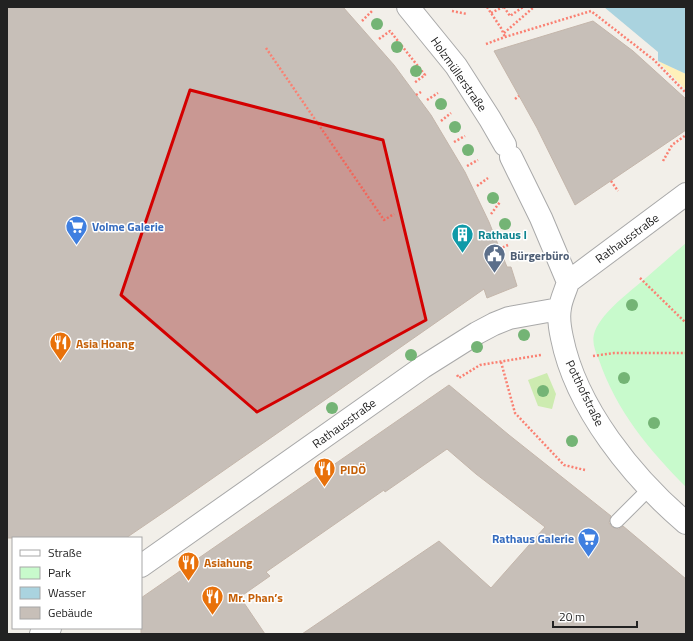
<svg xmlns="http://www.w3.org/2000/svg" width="693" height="641" font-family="'Titillium Web',sans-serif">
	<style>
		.grass { fill: #cdebb0 }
		.sand { fill: #fff1ba }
		.park { fill: #c8facc }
		.water { fill: #aad3df }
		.building { fill: #c7bfb8; stroke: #c4b6ab }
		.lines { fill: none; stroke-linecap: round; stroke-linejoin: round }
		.lane-casing { stroke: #a9a9a9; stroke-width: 15 }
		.street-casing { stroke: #a9a9a9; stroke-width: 24 }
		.path { stroke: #fa8072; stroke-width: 2.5; stroke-dasharray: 2 2; stroke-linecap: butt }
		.lane { stroke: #fff; stroke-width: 13 }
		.street { stroke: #fff; stroke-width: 22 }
		.tree { fill: #74b475 }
		.marked { fill: #d40000; fill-opacity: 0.2; stroke: #d40000; stroke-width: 3; stroke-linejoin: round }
		.labels { text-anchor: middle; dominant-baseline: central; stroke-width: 3; stroke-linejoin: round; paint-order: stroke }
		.street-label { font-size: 12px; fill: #222; stroke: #fff }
		.shop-label { font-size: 12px; font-weight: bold; fill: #366cbe; stroke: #fff; text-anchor: start }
		.culture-label { font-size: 12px; font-weight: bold; fill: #0d838f; stroke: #fff; text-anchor: start }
		.service-label { font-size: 12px; font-weight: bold; fill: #4e5e75; stroke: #fff; text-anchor: start }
		.food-label { font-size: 12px; font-weight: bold; fill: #c56008; stroke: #fff; text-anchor: start }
	</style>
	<rect width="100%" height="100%" fill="#f2efe9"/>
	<!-- grass -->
	<path class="grass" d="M547 373 556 394 552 409 538 406 528 380Z"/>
	<!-- sand -->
	<path class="sand" d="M658 61 686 74V90Z"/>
	<!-- park -->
	<path class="park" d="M686 243V487C649 450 616 410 599 360 595 351 591 341 595 331 604 310 630 292 647 277 660 266 673 254 686 243Z"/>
	<!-- water -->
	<path class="water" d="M604 7H686V74L658 61V52Z"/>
	<!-- building -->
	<path class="building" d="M7 7H343L394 65 431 115 465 172 489 222 507 267H511L517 286 487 298 484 289 170 508 126 538H7Z
		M593 21 633 51 686 99V130L575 205 537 128 494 51Z
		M449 385 509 435 611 516 609 523 612 527 619 529 623 526 686 579V634H302L439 541 491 588 545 527 476 474 447 449 385 492 384 490 266 572 270 576 240 597 265 634H141V598Z"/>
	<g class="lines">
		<defs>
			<path id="lane" d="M617 521 649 489"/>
			<path id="street" d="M408 7 456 66 490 119 505 145
				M511 157 541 218 568 282
				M568 282C566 290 561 299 560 308 558 318 560 329 562 338 576 408 633 478 686 523
				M568 282 686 194
				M141 566 423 367 477 333 494 324 509 318 559 309
				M41 634 50 628"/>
		</defs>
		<!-- lane casing -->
		<use href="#lane" class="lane-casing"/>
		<!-- street casing -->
		<use href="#street" class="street-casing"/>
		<!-- path -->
		<path class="path" d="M487 7 501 28 505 37
			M504 7 510 16 523 7
			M452 11 467 14
			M491 13 503 7
			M362 21 372 11
			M504 33 534 7
			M379 39 390 31 425 75 414 83
			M486 44 505 37 591 11 654 60 686 93
			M266 48 384 220 394 214
			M416 95 421 92
			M515 99 519 96
			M427 100 438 93
			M441 121 451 113
			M454 142 465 136
			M663 161 672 145 686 135
			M467 166 478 160
			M611 181 618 191
			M477 186 488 178
			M491 214 500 202
			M499 249 508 245
			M640 278 686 323
			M593 356 614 353H686
			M501 362 515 413 564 465 585 470
			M457 375 459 378 480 365 541 355"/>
		<!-- lane -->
		<use href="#lane" class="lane"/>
		<!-- street -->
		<use href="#street" class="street"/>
	</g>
	<!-- trees -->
	<g class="tree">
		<circle cx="377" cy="24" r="6"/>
		<circle cx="397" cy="47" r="6"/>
		<circle cx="416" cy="71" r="6"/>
		<circle cx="441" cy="104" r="6"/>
		<circle cx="455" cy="127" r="6"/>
		<circle cx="468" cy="150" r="6"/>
		<circle cx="493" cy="198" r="6"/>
		<circle cx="505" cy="224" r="6"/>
		<circle cx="632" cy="305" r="6"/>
		<circle cx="524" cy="335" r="6"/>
		<circle cx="477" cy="347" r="6"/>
		<circle cx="411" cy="355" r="6"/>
		<circle cx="624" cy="378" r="6"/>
		<circle cx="543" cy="391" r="6"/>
		<circle cx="332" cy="408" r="6"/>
		<circle cx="654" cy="423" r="6"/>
		<circle cx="572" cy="441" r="6"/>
	</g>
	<!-- marked area -->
	<path class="marked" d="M190 90 383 140 426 320 257 412 121 295Z"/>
	<!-- icons -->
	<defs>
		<symbol id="supermarket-pin" viewBox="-11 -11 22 30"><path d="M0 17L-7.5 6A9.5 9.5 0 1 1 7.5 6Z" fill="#3f7fe0" stroke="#fff"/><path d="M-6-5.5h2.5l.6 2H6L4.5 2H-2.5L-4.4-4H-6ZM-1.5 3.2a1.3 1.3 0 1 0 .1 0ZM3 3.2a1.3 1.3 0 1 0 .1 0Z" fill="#fff"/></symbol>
		<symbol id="building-pin" viewBox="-11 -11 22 30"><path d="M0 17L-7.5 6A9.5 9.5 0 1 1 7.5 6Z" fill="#0f9aa8" stroke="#fff"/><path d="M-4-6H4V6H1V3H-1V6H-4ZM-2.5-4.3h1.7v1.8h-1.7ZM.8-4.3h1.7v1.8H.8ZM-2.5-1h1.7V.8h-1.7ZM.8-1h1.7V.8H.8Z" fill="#fff"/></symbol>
		<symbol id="civic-pin" viewBox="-11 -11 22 30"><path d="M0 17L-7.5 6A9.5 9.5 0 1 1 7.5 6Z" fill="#5c6f8a" stroke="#fff"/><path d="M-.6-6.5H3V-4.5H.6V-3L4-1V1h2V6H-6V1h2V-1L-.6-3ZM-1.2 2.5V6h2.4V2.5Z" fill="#fff"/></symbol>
		<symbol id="restaurant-pin" viewBox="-11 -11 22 30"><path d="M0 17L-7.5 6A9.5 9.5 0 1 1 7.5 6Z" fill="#e8710a" stroke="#fff"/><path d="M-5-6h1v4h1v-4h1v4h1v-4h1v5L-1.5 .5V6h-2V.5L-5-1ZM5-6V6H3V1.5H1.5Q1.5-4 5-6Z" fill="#fff"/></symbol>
	</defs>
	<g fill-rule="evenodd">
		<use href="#supermarket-pin" x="64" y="214" width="25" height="34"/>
		<use href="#building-pin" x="450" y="222" width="25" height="34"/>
		<use href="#civic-pin" x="482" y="242" width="25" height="34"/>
		<use href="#restaurant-pin" x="48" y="330" width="25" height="34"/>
		<use href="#restaurant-pin" x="312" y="456" width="25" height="34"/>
		<use href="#supermarket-pin" x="576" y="526" width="25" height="34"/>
		<use href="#restaurant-pin" x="176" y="550" width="25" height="34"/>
		<use href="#restaurant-pin" x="200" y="584" width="25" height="34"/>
	</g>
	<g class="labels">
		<!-- street labels -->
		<g class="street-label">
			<text transform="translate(459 74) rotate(55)">Holzmüllerstraße</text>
			<text transform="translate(627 238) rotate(-36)">Rathausstraße</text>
			<text transform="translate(585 393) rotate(64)">Potthofstraße</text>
			<text transform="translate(344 423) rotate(-36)">Rathausstraße</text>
		</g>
		<!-- shop labels -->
		<g class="shop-label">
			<text x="92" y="226">Volme Galerie</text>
			<text x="574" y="538" text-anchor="end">Rathaus Galerie</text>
		</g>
		<!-- culture labels -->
		<g class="culture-label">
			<text x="478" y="234">Rathaus I</text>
		</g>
		<!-- service labels -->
		<g class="service-label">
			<text x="510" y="255">Bürgerbüro</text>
		</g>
		<!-- food labels -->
		<g class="food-label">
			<text x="76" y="343">Asia Hoang</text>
			<text x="340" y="469">PIDÖ</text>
			<text x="204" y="562">Asiahung</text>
			<text x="228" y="597">Mr. Phan’s</text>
		</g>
	</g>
	<!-- border -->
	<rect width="693" height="641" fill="none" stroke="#222222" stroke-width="16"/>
	<!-- legend -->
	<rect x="12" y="537" width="130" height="92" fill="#ffffff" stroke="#a7a7a7"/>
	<rect x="20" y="550" width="20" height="6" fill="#ffffff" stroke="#a7a7a7"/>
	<text x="48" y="557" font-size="12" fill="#222222">Straße</text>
	<rect x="20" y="567" width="20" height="12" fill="#c8facc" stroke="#a7a7a7"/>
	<text x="48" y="577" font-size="12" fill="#222222">Park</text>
	<rect x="20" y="587" width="20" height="12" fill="#aad3df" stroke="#a7a7a7"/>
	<text x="48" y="597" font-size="12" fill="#222222">Wasser</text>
	<rect x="20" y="607" width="20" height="12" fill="#c7bfb8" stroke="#a7a7a7"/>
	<text x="48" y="617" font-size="12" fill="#222222">Gebäude</text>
	<!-- scale -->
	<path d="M553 621v6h84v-6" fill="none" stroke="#222222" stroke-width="2"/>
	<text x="559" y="621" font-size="12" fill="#222222" stroke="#ffffff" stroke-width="3" paint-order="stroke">20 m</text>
</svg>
